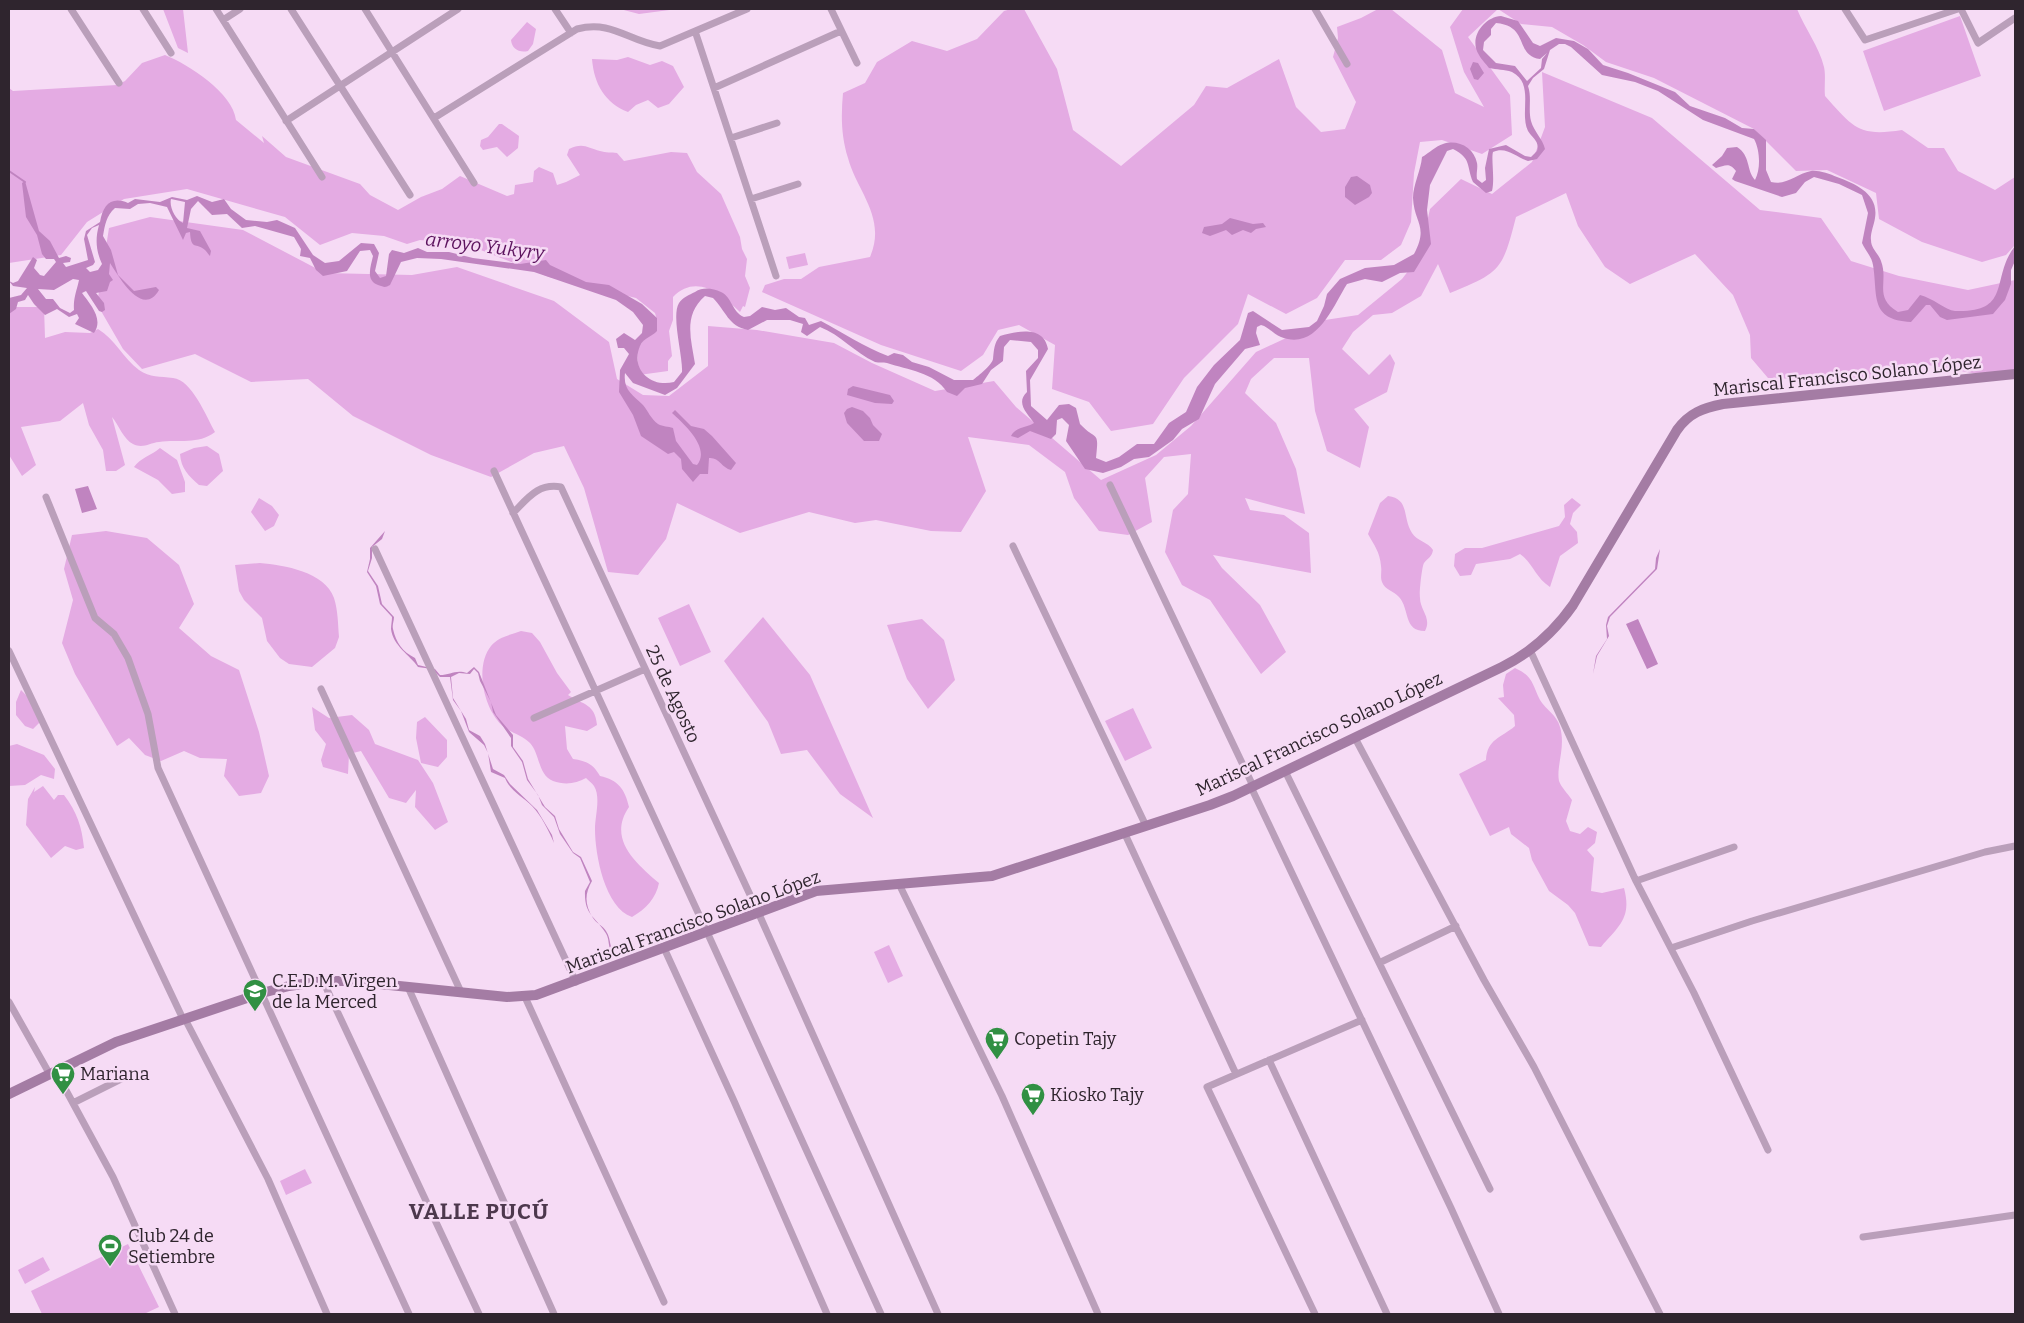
<svg xmlns="http://www.w3.org/2000/svg" width="2024" height="1323" font-family="Bitter,serif">
	<style>
		.green { fill: #e4abe3 }
		.water { fill: #c084c0; fill-rule: evenodd }
		.lines { fill: none; stroke-linecap: round; stroke-linejoin: round }
		.stream { stroke: #c084c0; stroke-width: 2 }
		.minor { stroke: #ba9fba; stroke-width: 7 }
		.secondary { stroke: #a47ca4; stroke-width: 10 }
		.labels { text-anchor: middle; dominant-baseline: central; stroke-width: 5; stroke-linejoin: round; paint-order: stroke }
		.street-label { font-size: 18px; fill: #2f252e; stroke: #f6dbf5 }
		.poi-label { font-size: 18px; fill: #2f252e; stroke: #f6dbf5; text-anchor: start }
		.water-label { font-size: 19px; font-style: italic; fill: #5c135e; stroke: #f6dbf5 }
		.district-label { font-size: 22px; font-weight: bold; letter-spacing: 1px; fill: #4d384d; stroke: #f6dbf5 }
	</style>
	<rect width="100%" height="100%" fill="#f6dbf5"/>
	<!-- green -->
	<path class="green" d="M163 9H183L188 53 178 48Z
		M620 9H677L639 14Z
		M1011 9H1024L1057 69 1073 130 1121 166 1194 105 1206 86 1227 88 1279 59 1296 107 1321 132 1345 129 1356 102 1333 57 1338 38 1337 27 1361 18 1378 9H1391L1442 50 1455 93 1484 107 1464 72 1450 27 1463 9H1797C1805 29 1819 46 1824 67 1826 76 1824 87 1825 96 1853 127 1858 137 1902 130L1928 148H1944L1958 171 1995 190 2015 177V245L2006 255 1982 262 1922 242 1879 219 1876 193 1827 170 1796 171 1754 129 1654 78 1606 62 1583 45 1552 27 1521 24 1498 9 1468 37 1510 95 1512 135 1482 154 1442 140 1420 142 1414 173 1411 222 1401 245 1381 260H1345L1317 298 1286 314 1248 294 1238 324 1184 378 1153 424 1111 431 1089 402 1052 389 1055 345 1019 325 998 330 983 355 961 371 881 345 762 292 765 285 784 279H801L819 267 870 257C887 217 857 192 848 158 841 136 841 115 843 93L865 83 877 62 912 41 947 51 977 39 1004 11Z
		M1960 16 1981 76 1884 111 1863 51Z
		M527 22 536 29 533 44 528 51C519 53 512 49 511 40Z
		M165 55C188 64 233 93 236 120L264 143 262 136 286 157 360 184 370 195 398 210 421 197 442 189 460 176 507 196 514 194 515 185 533 182 534 171 539 167 553 173 557 185 566 182 580 175 567 155 569 149C583 142 588 148 600 151 606 153 611 152 617 153L624 161 671 152 687 153 697 172 721 194 740 237 742 249 747 259 745 276 750 288 745 307 743 306 740 312C722 294 696 273 673 297V320L669 331 672 356 668 361V371L639 375 637 350 657 320 655 313 636 298 549 277 468 245 420 240 407 244 384 236 352 233 320 245 285 217 187 189 124 199 87 222 61 255 9 263V88L13 91 117 85 125 81 142 63Z
		M628 57 650 65 662 61 673 66 684 87 669 104 658 108 648 100 636 105 628 112C605 103 594 84 592 59L617 60Z
		M1542 72 1652 118 1760 210 1821 218 1851 261 1899 276 1968 290 2015 280V374L1983 375 1922 364 1860 381 1768 378 1751 358 1750 335 1733 295 1695 254 1630 284 1605 267 1578 226 1566 193 1516 217C1502 271 1501 272 1450 293L1438 264 1421 296 1392 313 1373 315 1353 332 1342 349 1369 375 1390 354 1395 363 1387 392 1354 409 1369 427 1360 468 1327 451 1315 411 1309 358H1274L1251 379 1245 393 1276 423 1296 469 1305 514 1245 498 1250 510 1284 515 1309 533 1311 573 1213 555 1222 568 1260 605 1286 652 1261 674 1210 600 1182 585 1165 552 1173 510 1188 494 1191 454 1164 457 1145 478 1152 522 1128 535 1099 531 1074 498 1065 472 1029 445 968 437 986 491 961 532 931 531 876 520 855 523 809 512 740 533 677 503 666 539 638 575 608 572 584 488 564 446 534 453 491 477 431 455 353 416 308 379 251 382 195 354 142 369 123 349 97 304 109 228 150 217 243 230 325 273 412 275 457 267 554 301 609 342 617 379 643 395 669 396 708 366V326L757 330 834 343 872 363 935 391 994 381 1016 407 1101 480 1156 455 1191 426 1256 352 1325 320 1358 315 1402 279 1419 257 1430 209 1461 179 1492 194 1532 162 1545 127Z
		M499 124H502L519 136 518 148 507 157 497 147 483 150 480 146 481 140 488 137Z
		M805 253 808 265 789 269 786 257Z
		M15 307H44L45 338 65 332 90 333 98 329C115 339 123 358 139 370 150 378 160 376 173 378 192 380 206 416 215 432 198 445 179 439 159 442 149 443 143 449 133 444 124 440 118 424 112 417L125 465 116 471H106L103 450 89 425 83 403 60 421 21 427 36 465 22 476 9 455V310Z
		M207 446 219 454 223 471 207 486 199 485C189 476 181 469 180 454L194 448Z
		M160 448 177 460 185 482V492L172 494 158 480 134 467C140 458 152 455 160 448Z
		M1388 496C1410 499 1402 517 1412 533 1417 541 1428 542 1433 550 1432 557 1428 558 1424 563 1422 566 1419 593 1420 598 1420 610 1432 618 1425 631 1403 631 1410 609 1399 597 1394 591 1385 590 1382 582 1380 576 1382 572 1381 566 1380 552 1374 545 1368 534L1380 503Z
		M259 498 272 506 279 515 274 526 265 531 251 512Z
		M1572 498 1581 505 1573 513 1570 524 1577 532 1578 543 1560 556 1550 587C1535 577 1533 563 1520 554L1510 559 1476 564 1471 575 1460 576 1454 566 1455 554 1465 548H1482L1559 526 1565 517 1564 505Z
		M106 531 147 538 179 565 194 604 179 628 211 656 239 670 259 732 269 776 261 793 239 796 224 776 227 759 200 758 184 751 161 761 145 755 129 738 117 746 75 674 62 643 73 600 64 569 72 535Z
		M260 563C284 565 325 572 334 598 338 610 338 625 339 637L335 648 312 667 289 664 280 658 267 641 262 618 244 600 239 591 235 565Z
		M689 604 711 652 680 666 658 618Z
		M763 617 810 675 873 818 840 794 807 750 781 754 768 722 724 661Z
		M922 619 944 640 955 680 928 709 907 679 887 625Z
		M521 631 532 633 540 642 557 673 571 692 568 695C584 705 595 704 597 725L587 731 565 726 567 749 573 759C587 761 593 764 600 776 618 780 625 789 629 807 607 839 636 863 659 883 656 898 646 909 632 917 605 908 595 855 595 829 595 816 601 797 594 786 592 783 588 780 586 778 576 784 564 785 553 781 538 775 540 754 530 743 522 735 512 733 504 727 484 711 474 667 491 646 498 637 510 635 521 631Z
		M1515 668C1533 676 1532 684 1540 700 1546 710 1557 715 1560 727 1566 747 1556 766 1559 781 1561 787 1568 794 1572 800L1566 821 1570 831 1580 834 1588 827 1597 832 1595 843 1587 850 1594 858 1591 891 1602 893 1624 888C1632 918 1619 926 1601 947L1589 946 1575 913 1568 905 1549 891 1532 860 1529 848 1511 834 1509 827 1490 836 1459 774 1486 760C1487 739 1501 738 1515 726L1514 715 1498 698 1504 697 1503 685 1506 674Z
		M21 690 27 696 40 722 33 729 25 726 16 715V702Z
		M312 707 329 718 352 715 369 730 375 744 418 760 433 783 448 822 435 830 415 807 416 790 406 803 389 798 361 751 349 754 348 774 323 767 321 760 326 744 315 730Z
		M1133 708 1152 748 1125 761 1105 721Z
		M425 717 447 740V757L438 767 421 763 416 738 417 722Z
		M17 744 44 755 55 769 54 779 41 775 25 785 9 786V746Z
		M43 786 54 800 58 795H64C77 812 82 827 84 848L76 850 65 846 51 858 26 825 28 799 35 787 34 792Z
		M889 945 903 976 888 983 874 952Z
		M305 1169 312 1183 286 1195 280 1181Z
		M128 1244 159 1307 144 1314H42L31 1291Z
		M43 1257 50 1270 25 1284 18 1270Z"/>
	<!-- water -->
	<path class="water" d="M1501 16 1518 21 1533 43 1540 46 1556 38 1574 41 1588 49 1603 65 1628 73 1675 92 1690 106 1725 118 1742 128 1754 129 1766 140V170L1771 182C1786 186 1796 174 1811 171 1818 170 1830 174 1837 177 1856 184 1879 194 1875 218 1874 225 1870 234 1871 240 1871 249 1879 254 1881 261 1889 282 1873 297 1898 312L1908 310 1920 295C1933 298 1945 310 1955 311 2013 313 1990 278 2015 246V261L2011 270V284L2005 300 1993 314 1947 320 1940 317 1930 305H1926L1911 322C1869 320 1878 295 1873 265 1872 257 1865 250 1862 243L1868 213 1862 195 1839 184 1814 177 1805 182 1796 193 1782 197 1735 181 1732 179 1736 171C1729 162 1725 166 1716 168L1712 165 1722 156 1727 148 1737 147C1751 156 1746 170 1755 180 1761 169 1760 150 1754 139L1703 120 1658 91 1635 82 1602 75 1571 47 1565 44H1559L1550 50 1544 69 1533 78 1528 86C1532 98 1528 109 1531 121 1534 132 1543 139 1545 149L1537 159 1528 161C1517 158 1507 146 1493 152 1491 159 1495 179 1492 191L1486 193 1473 182C1466 165 1472 159 1453 149L1447 151 1430 185 1427 210 1431 244 1414 272 1400 273 1382 282 1365 279 1347 284C1333 306 1317 351 1281 337 1273 334 1269 327 1261 325L1257 327 1256 333 1260 345 1245 349 1215 384 1199 419 1182 429 1173 440 1149 457 1134 459 1121 467 1103 473 1085 469 1066 441 1069 425 1062 418 1057 420 1056 434 1051 439 1030 431 1018 438 1011 436C1015 427 1026 428 1034 423 1028 414 1015 403 1027 392L1026 371 1038 358V350L1031 342 1010 340 1004 347 1003 361 991 370 982 384 965 388 957 396 947 392C934 372 908 370 887 363 883 362 879 363 875 362 855 353 841 335 820 327L807 336 801 332 803 324 790 320H767L748 330C728 326 726 311 713 298L705 296C683 315 691 339 695 364L677 388 665 395 633 383 625 373C623 390 632 394 643 405 648 411 651 419 658 424 663 427 668 426 673 428L676 441 693 464 697 465C711 448 684 424 672 413L675 410 691 426 704 429 712 436 736 463 731 470C722 468 719 457 709 458L708 474H700L693 482 682 469 681 459 674 452 668 454 641 436 633 415 619 392 620 370 629 354 624 348H618L616 339 624 333 635 340 642 333 643 325 633 312 616 300 534 272 441 259 417 258 401 262 390 285C385 288 384 287 378 285 365 280 371 266 373 256L370 250 360 251 347 271 323 276 316 270 310 258 300 256 301 249 294 237 255 226 242 228 227 214 212 215 198 201 191 209 187 228 200 231 211 251 210 256C208 254 207 252 205 250 196 242 191 251 190 232L186 233 183 240 167 207 150 203 138 204 130 209 115 208C106 216 105 225 103 236L111 250 118 275 134 291 156 287 159 290C142 319 118 275 110 263L109 274 113 280 110 282 107 291 96 293 104 303 105 310 102 312 99 311 86 291 82 293C90 304 104 319 94 333L75 324 79 318 77 314 69 317 57 309 45 315 34 304 28 295 25 300 18 302 16 309 9 314V298L21 295 27 288 13 286 9 281 13 283 18 281 33 257 37 260 34 268 40 275 44 276 56 262 54 259H46L42 254 37 235 26 217 22 183 25 181 39 231 50 241 59 258 66 256 71 258 70 262 63 263 66 267 88 260 84 239 86 231 100 222C103 205 111 196 128 203L135 199 160 202 172 197 187 200 197 196 212 202 224 199 231 209 246 220 267 222 277 220 295 228 313 255 325 263 339 261 361 243 374 244 379 253 375 271 380 278 386 276 389 254 392 250 404 253 418 248 427 252H449L473 258 520 264 546 260 550 265 586 282 609 285 642 304 657 318V331C652 337 644 337 640 346 630 369 651 388 674 382L682 372C683 356 671 316 679 303 683 297 689 295 695 292 703 287 712 288 721 292 732 297 732 312 744 317L750 316 762 307 775 310 786 308 799 317 805 318 809 325 821 321C843 333 865 347 888 356L894 353 903 355 912 362 929 367 954 380H973C978 376 992 365 993 359 994 350 994 343 1000 336 1017 331 1044 325 1048 349L1030 380 1031 406 1047 420 1059 405 1069 404 1076 408 1080 424C1097 442 1099 429 1096 458L1106 462 1119 457 1137 444H1154L1169 423 1186 412 1197 387 1214 365 1240 340 1248 313 1253 311 1282 330 1309 327 1317 321 1324 306 1327 294 1340 279 1365 268 1394 265 1414 254C1429 226 1414 223 1413 198 1413 185 1421 170 1422 157 1429 153 1436 146 1443 144 1457 139 1474 147 1477 163 1478 168 1476 173 1477 179L1482 183 1486 180 1485 168 1489 149 1506 145 1525 156 1531 157 1537 151C1540 141 1532 138 1528 131 1519 112 1535 84 1512 72 1504 69 1497 70 1489 68 1486 64 1481 59 1479 55 1468 38 1484 17 1501 16ZM1496 23C1530 26 1514 55 1540 59L1547 53 1542 59 1541 68 1527 81 1515 66 1496 63 1483 50 1484 42 1491 35V29ZM171 199 185 202 183 223C175 220 169 206 171 199ZM99 225C95 239 96 251 102 264L98 270 90 272 86 268 93 265 95 262 87 235 92 228ZM73 279 79 280C77 290 73 298 74 310L70 313 60 308 53 299H46L38 289 54 290Z
		M1473 62 1478 63 1484 73 1478 80 1474 79 1470 69Z
		M1357 176 1370 185 1372 193 1369 197 1355 205 1345 197V187L1351 177Z
		M1230 218 1253 224 1263 223 1266 227 1256 229 1251 233 1243 230 1232 235 1226 230 1210 236 1202 233 1204 227 1222 224Z
		M853 386 890 395 894 401 892 404 875 403 847 395 848 389Z
		M852 407 863 411 870 418 873 425 882 434 879 441H864L847 423 844 413 847 409Z
		M88 486 97 509 82 513 75 489Z
		M385 531 382 539 372 547V558L368 571 378 586 382 604 394 617C394 621 392 625 393 629 396 643 403 652 415 658L418 665 435 669 440 675C450 675 456 669 467 673L474 667 479 672 496 715 513 735V747L523 761 528 779 545 807 555 816 559 829 573 852 581 857 592 881C585 893 584 904 593 918 596 923 603 926 606 931 612 940 608 948 617 956L615 957C606 947 611 940 605 932 595 916 584 915 585 891L590 882 580 858 573 853 560 834 554 817 542 805 538 795 527 780 522 762 511 746V738L493 712 491 702 480 681 478 673 474 669 470 674 459 673 451 677 453 698 466 719 469 730 480 736 485 744 493 769 504 775 510 784 537 810 552 835 554 843C549 831 541 815 532 806 523 797 510 791 505 778L491 772 488 753 484 745 469 732 461 711 453 700 450 677H440L432 669 418 667C410 655 393 646 391 629 391 625 392 621 392 617L380 604 376 586 367 572 370 559V548Z
		M1660 549 1657 569 1610 617 1607 626 1609 636 1597 656 1593 674 1596 656 1607 639 1606 625 1608 617 1655 569 1656 558Z
		M1638 619 1658 664 1647 669 1626 624Z"/>
	<g class="lines">
		<!-- stream -->
		<path class="stream" d="M9 171 25 182"/>
		<!-- minor -->
		<path class="minor" d="M71 9 119 83
			M143 9 171 53
			M216 9 322 177
			M291 9 410 195
			M365 9 474 183
			M555 9 571 33
			M831 9 857 63
			M1315 9 1347 64
			M1845 9 1865 40 1958 9
			M1961 9 1978 43 2015 18
			M223 20 240 9
			M695 31 776 276
			M714 88 841 31
			M434 118 577 29C612 20 628 41 660 46L747 9
			M286 121 458 9
			M731 138 777 123
			M751 199 798 184
			M494 471 707 932 881 1314
			M1110 485 1253 786
			M46 497 95 618 114 634 128 658 148 714 158 768 409 1314
			M513 513C528 498 538 483 561 487L758 912 938 1314
			M1013 546 1146 826
			M375 549 576 982
			M1530 650 1636 881 1694 993 1768 1150
			M9 651 183 1019
			M321 689 461 992
			M534 718 645 669
			M1355 738 1484 980 1534 1067 1660 1314
			M1285 771 1490 1189
			M1251 787 1451 1208 1499 1314
			M1124 832 1236 1074
			M1636 881 1734 847
			M899 884 1002 1096 1098 1314
			M664 948 734 1101 827 1314
			M1671 948 1752 921 1985 852 2015 846
			M1381 962 1456 926
			M323 981 479 1314
			M408 987 554 1314
			M525 997 664 1302
			M9 1002 49 1073
			M185 1019 268 1179 327 1314
			M1269 1060 1387 1314
			M55 1070 113 1177 175 1314
			M73 1103 133 1073
			M1863 1237 2015 1215
			M1315 1314 1207 1087 1362 1020"/>
		<!-- secondary -->
		<path class="secondary" d="M9 1094 116 1042 262 993 289 986 323 981H350L507 997 536 995 816 891 992 876 1210 805 1233 796 1502 667C1532 652 1554 632 1573 605L1677 430C1689 413 1703 408 1723 404L2015 374"/>
	</g>
	<!-- icons -->
	<defs>
		<symbol id="school-pin" viewBox="-11 -11 22 30"><path d="M0 17L-7.5 6A9.5 9.5 0 1 1 7.5 6Z" fill="#319043" stroke="#f6dbf5"/><path d="M0-5L7-2L0 1L-7-2ZM-4 1L0 2.5L4 1V4Q0 6-4 4Z" fill="#fff"/></symbol>
		<symbol id="supermarket-pin" viewBox="-11 -11 22 30"><path d="M0 17L-7.5 6A9.5 9.5 0 1 1 7.5 6Z" fill="#319043" stroke="#f6dbf5"/><path d="M-6-5.5h2.5l.6 2H6L4.5 2H-2.5L-4.4-4H-6ZM-1.5 3.2a1.3 1.3 0 1 0 .1 0ZM3 3.2a1.3 1.3 0 1 0 .1 0Z" fill="#fff"/></symbol>
		<symbol id="stadium-pin" viewBox="-11 -11 22 30"><path d="M0 17L-7.5 6A9.5 9.5 0 1 1 7.5 6Z" fill="#319043" stroke="#f6dbf5"/><path d="M0-5a6.5 5 0 1 0 0 10a6.5 5 0 1 0 0-10ZM-3.5-1.8h7v3.6h-7Z" fill="#fff"/></symbol>
	</defs>
	<g fill-rule="evenodd">
		<use href="#school-pin" x="241" y="977" width="28" height="38"/>
		<use href="#supermarket-pin" x="983" y="1025" width="28" height="38"/>
		<use href="#supermarket-pin" x="49" y="1060" width="28" height="38"/>
		<use href="#supermarket-pin" x="1019" y="1081" width="28" height="38"/>
		<use href="#stadium-pin" x="96" y="1232" width="28" height="38"/>
	</g>
	<g class="labels">
		<!-- street labels -->
		<g class="street-label">
			<text transform="translate(1847 376) rotate(-6)">Mariscal Francisco Solano López</text>
			<text transform="translate(673 694) rotate(65)">25 de Agosto</text>
			<text transform="translate(1319 734) rotate(-25)">Mariscal Francisco Solano López</text>
			<text transform="translate(693 922) rotate(-20)">Mariscal Francisco Solano López</text>
		</g>
		<!-- poi labels -->
		<g class="poi-label">
			<text x="272" y="981">C.E.D.M. Virgen<tspan x="272" dy="21">de la Merced</tspan></text>
			<text x="1014" y="1039">Copetin Tajy</text>
			<text x="80" y="1074">Mariana</text>
			<text x="1050" y="1095">Kiosko Tajy</text>
			<text x="128" y="1236">Club 24 de<tspan x="128" dy="21">Setiembre</tspan></text>
		</g>
		<!-- water labels -->
		<g class="water-label">
			<text transform="translate(485 246) rotate(7)">arroyo Yukyry</text>
		</g>
		<!-- district labels -->
		<g class="district-label">
			<text x="479" y="1211">VALLE PUCÚ</text>
		</g>
	</g>
	<!-- border -->
	<rect width="2024" height="1323" fill="none" stroke="#2f252e" stroke-width="20"/>
</svg>
